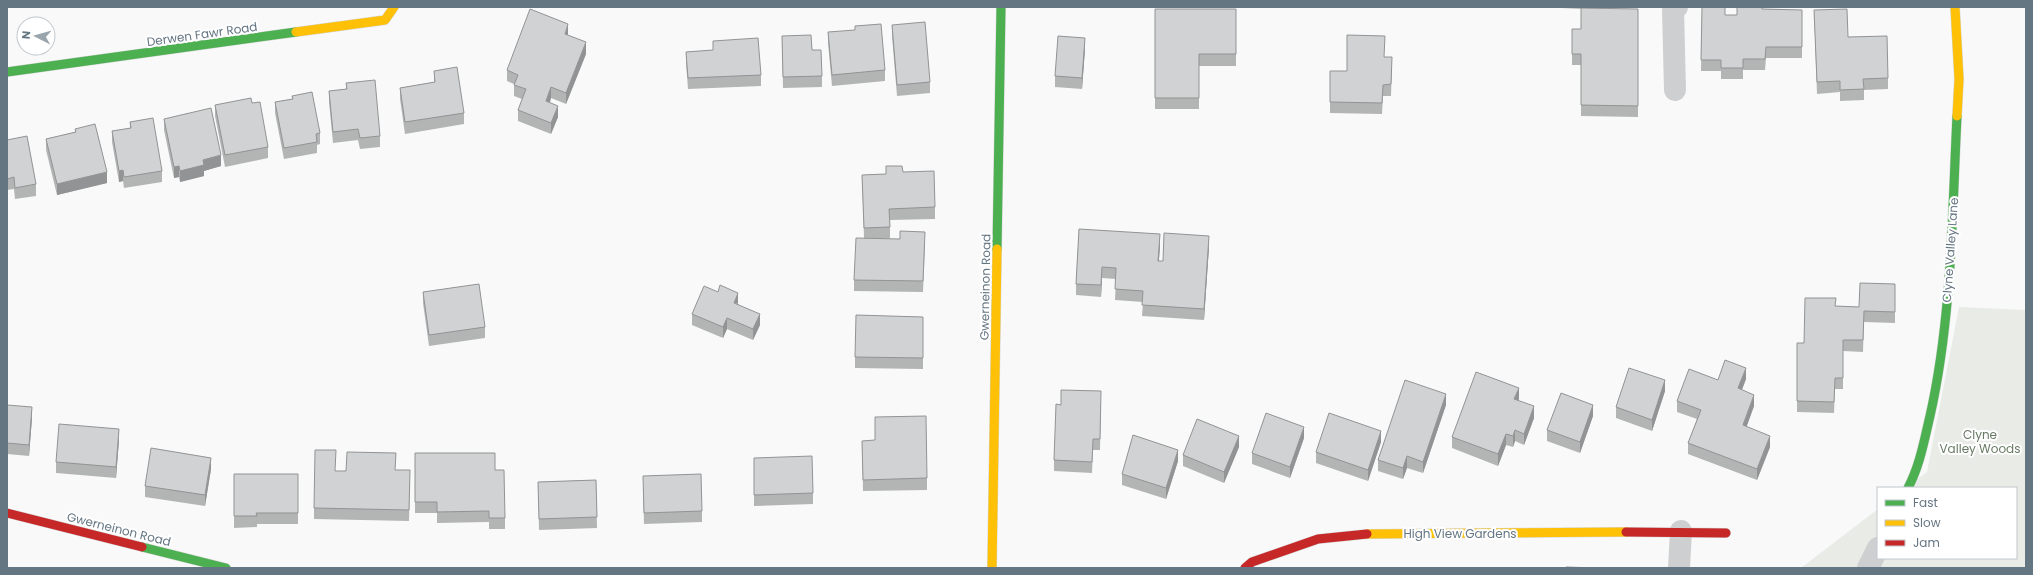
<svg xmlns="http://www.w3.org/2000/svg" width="2033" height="575" font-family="Poppins,sans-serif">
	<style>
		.green { fill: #e8ebe6 }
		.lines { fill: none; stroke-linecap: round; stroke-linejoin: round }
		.fast-casing { stroke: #d5d6d7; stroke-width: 10 }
		.slow-casing { stroke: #d5d6d7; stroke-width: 10 }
		.jam-casing { stroke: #d5d6d7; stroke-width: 10 }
		.street { stroke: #cecfd0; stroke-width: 22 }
		.fast { stroke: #4caf50; stroke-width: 9 }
		.slow { stroke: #ffc107; stroke-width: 9 }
		.jam { stroke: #c62828; stroke-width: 9 }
		.wall { fill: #b3b5b5 }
		.shaded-wall { fill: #929394 }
		.building { fill: #d0d2d3; stroke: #929394 }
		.labels { text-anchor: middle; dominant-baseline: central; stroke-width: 4; stroke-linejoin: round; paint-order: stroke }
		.street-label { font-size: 12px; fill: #657683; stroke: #fff }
		.park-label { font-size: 12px; fill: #687a64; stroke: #fff }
	</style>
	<rect width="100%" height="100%" fill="#f9f9f9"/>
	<!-- green -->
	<path class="green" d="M1959 307 2026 310V568H1801L1878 509V558H2016V488H1906L1927 472Z"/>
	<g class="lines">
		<defs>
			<path id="fast" d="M7 72 296 32
				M997 249 1001 7
				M1908 488C1920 465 1924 441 1930 416 1952 318 1952 216 1957 116
				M142 547 226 568"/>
			<path id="slow" d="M1955 7 1959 79 1957 116
				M296 32 385 20 394 7
				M1367 534 1626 532
				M992 568 997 249"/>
			<path id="jam" d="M7 513 142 547
				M1626 532 1726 533
				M1245 568 1252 562 1318 539 1367 534"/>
		</defs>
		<!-- fast casing -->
		<use href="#fast" class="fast-casing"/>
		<!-- slow casing -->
		<use href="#slow" class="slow-casing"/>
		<!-- jam casing -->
		<use href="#jam" class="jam-casing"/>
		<!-- street -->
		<path class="street" d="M1675 90 1673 9 1677 7
			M1679 568 1681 531
			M1868 568 1878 548"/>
		<!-- fast -->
		<use href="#fast" class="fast"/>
		<!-- slow -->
		<use href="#slow" class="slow"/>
		<!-- jam -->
		<use href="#jam" class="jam"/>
	</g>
	<!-- wall -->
	<path class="wall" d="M1561 7H1605V9H1638V117L1581 116V65H1572V29H1581V9L1561 8Z
		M1702 7 1725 15H1737L1762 9 1802 10V58H1766L1765 70H1743V79H1721V71H1701Z
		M1155 9H1236V66H1199V109H1155Z
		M1814 10 1848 37 1888 78V89L1864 90V100L1840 101V92L1817 94Z
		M892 25 930 82V93L897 96 892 36Z
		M828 32 885 70V81L832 86 828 43Z
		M568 36 586 54 566 104 551 98 550 103 558 117 551 134 518 121V110L522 99 514 96V84L507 81V70Z
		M782 36 812 50 822 76V87L783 88Z
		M713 41 761 75V86L688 89 686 63V52L713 50Z
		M1085 49 1082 89 1055 87V76Z
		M1384 57 1392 68 1391 96H1383L1382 114 1330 113V71H1347Z
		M434 71 464 113V124L405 134 400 99V88L434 82Z
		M346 83 380 136V147L360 149 358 140 333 143 329 102V91L346 89Z
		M292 96 320 133V144L317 145V153L284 159 275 113V102L292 99Z
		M252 103 268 147V158L225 167 215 116V105Z
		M164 119 221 166 204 171V176L180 182 179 177 174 178 164 130Z
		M130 122 162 171V182L124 188 123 181 119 182 112 142V131L130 128Z
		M75 129 107 183 57 195 46 150V139L75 132Z
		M7 140 36 184V196L15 199 14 189 7 190Z
		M903 172 935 207V219L890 220V238H879L925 243 923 292 854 291V280L864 238 862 175 886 174Z
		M1079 229 1160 245 1159 261H1163L1209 247 1204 320 1142 316 1143 302 1115 300 1116 279 1102 278 1101 297 1076 295V284Z
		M1895 284V323L1864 322 1863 352 1843 351V389H1835L1834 413 1797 412V343H1804L1836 306 1859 307Z
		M423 292 485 327V338L429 346 423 303Z
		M738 304 760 325 753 340 727 329 723 338 692 325V314Z
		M923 317V369L855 368V357Z
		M1746 379 1742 390 1754 406 1746 427 1770 447 1757 480 1688 454V443L1697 419 1677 412V401L1718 380Z
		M1665 391 1652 431 1616 418V407Z
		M1519 399 1518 401 1534 418 1524 445 1515 441 1513 447 1506 445 1498 466 1452 448V437Z
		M1101 402 1100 450H1093L1092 473 1054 471V460L1061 405Z
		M7 405 32 418 29 456 7 454Z
		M1446 405 1423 473 1407 468 1403 479 1378 471V460Z
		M1593 416 1580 453 1547 441V430Z
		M1304 438 1290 478 1252 464V453Z
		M119 440 116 478 56 473V462Z
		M862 441H875L927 478V490L863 491Z
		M1381 442 1368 481 1316 463V452Z
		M1239 447 1224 483 1183 466V455Z
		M415 453 495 470 505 518V529H489V522L437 523V513H415Z
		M754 458 813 493V504L754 506Z
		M1178 461 1166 499 1122 485V474Z
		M211 469 205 506 145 497V486Z
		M395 470 410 482 409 521 314 519V508L335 471Z
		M234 474H298V524H257V527L234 528Z
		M596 480 597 528 539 530 538 482Z
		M643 487 702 511V522L644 524Z"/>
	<!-- shaded-wall -->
	<path class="shaded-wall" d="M568 24V35L565 46V34Z
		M1085 38V49L1082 89V78Z
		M586 42V54L566 104V93Z
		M551 87V98L546 112V101Z
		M558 106V117L551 134V123Z
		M221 155V166L204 171V176L180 182V171L203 160Z
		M179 166V177L174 178V167Z
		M123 170V181L119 182V171Z
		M107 172V183L57 195V184Z
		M1160 234V245L1158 272V261Z
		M1209 236V247L1204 320V309Z
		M1102 267V278L1101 297V285Z
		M738 293V304L734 303Z
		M760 314V325L753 340V329Z
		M727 318V329L723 338V327Z
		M1746 368V379L1738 399V388Z
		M1665 380V391L1652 431V420Z
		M1519 388V399L1514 411V399Z
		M1446 394V405L1423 473V462Z
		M1754 395V406L1743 437V425Z
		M1593 405V416L1580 453V442Z
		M1534 406V418L1524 445V434Z
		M32 407V418L29 456V445Z
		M1304 427V438L1290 478V467Z
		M119 429V440L116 478V467Z
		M1515 430V441L1513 447V436Z
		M1381 431V442L1368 481V470Z
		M1506 434V445L1498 466V454Z
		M1239 436V447L1224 483V472Z
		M1770 436V447L1757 480V469Z
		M1178 450V461L1166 499V488Z
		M1407 456V468L1403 479V468Z
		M211 458V469L205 506V495Z"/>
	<!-- building -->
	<path class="building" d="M1702 7H1725V15H1737V7H1762V9L1802 10V47H1766L1765 59H1743V68H1721V60H1701Z
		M1581 8 1638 9V106L1581 105V54H1572V29H1581Z
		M530 9 568 24 565 34 586 42 566 93 551 87 546 101 558 106 551 123 518 110 526 89 514 85 518 75 507 70Z
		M1155 9H1236V54H1199V98H1155Z
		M1847 9 1848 37 1887 36 1888 78 1863 79 1864 89 1840 90V81L1817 82 1814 10Z
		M925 22 930 82 897 85 892 25Z
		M881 24 885 70 832 75 828 32 855 30V26Z
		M811 35 812 50H821L822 76 783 77 782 36Z
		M1347 35 1385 36 1384 57H1392L1391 84 1383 85 1382 103 1330 102V71H1347Z
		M1058 36 1085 38 1082 78 1055 76Z
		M758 38 761 75 688 78 686 52 713 50V41Z
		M457 67 464 113 405 122 400 88 435 82 434 71Z
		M375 80 380 136 360 138 358 129 333 132 329 91 347 89 346 83Z
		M312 92 320 133 316 134 317 142 284 148 275 102 293 99 292 96Z
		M251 98 252 103 260 102 268 147 225 155 215 105Z
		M211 108 221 155 203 160 204 165 180 171 179 166 174 167 164 119Z
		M153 118 162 171 124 177 123 170 119 171 112 131 131 128 130 122Z
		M95 124 107 172 57 184 46 139 76 132 75 129Z
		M27 136 36 184 15 188 14 177 7 179V140Z
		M886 166H902L903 172 934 171 935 207 889 209 890 227 864 228 862 175 886 174Z
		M1079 229 1160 234 1158 261H1163L1164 233 1209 236 1204 309 1142 305 1143 291 1115 289 1116 268 1102 267 1101 285 1076 284Z
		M900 231 925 232 923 281 854 280 856 238 900 239Z
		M1860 283 1895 284V312L1864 311 1863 340H1843V378H1835L1834 402 1797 401V343H1804L1805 298H1836L1835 306 1859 307Z
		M479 284 485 327 429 335 423 292Z
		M720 285 738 293 734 303 760 314 753 329 727 318 723 327 692 314 704 286 718 292Z
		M856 315 923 317V358L855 357Z
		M1725 360 1746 368 1738 388 1754 395 1743 425 1770 436 1757 469 1688 443 1701 410 1677 401 1689 369 1718 380Z
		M1629 368 1665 380 1652 420 1616 407Z
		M1476 372 1519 388 1514 399 1534 406 1524 434 1515 430 1513 436 1506 434 1498 454 1452 437Z
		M1405 380 1446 394 1423 462 1407 456 1403 468 1378 460Z
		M1061 390 1101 391 1100 439H1093L1092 462 1054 460 1056 404 1061 405Z
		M1561 393 1593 405 1580 442 1547 430Z
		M7 405 32 407 29 445 7 443Z
		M1266 413 1304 427 1290 467 1252 453Z
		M1329 413 1381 431 1368 470 1316 452Z
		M926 416 927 478 863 480 862 441 875 440V417Z
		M1197 419 1239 436 1224 472 1183 455Z
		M59 424 119 429 116 467 56 462Z
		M1133 435 1178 450 1166 488 1122 474Z
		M151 448 211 458 205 495 145 486Z
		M315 450H336L335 471H346L347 452 396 453 395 470H410L409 510 314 508Z
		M415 453H495V470H504L505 518H489V511L437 512V502H415Z
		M812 456 813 493 754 495V458Z
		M234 474H298V513H256L257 516H234Z
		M701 474 702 511 644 513 643 476Z
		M596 480 597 517 539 519 538 482Z
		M1566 567 1596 568H1566Z"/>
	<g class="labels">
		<!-- street labels -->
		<g class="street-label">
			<text transform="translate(202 34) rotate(-8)">Derwen Fawr Road</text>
			<text transform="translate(1950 250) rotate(-86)">Clyne Valley Lane</text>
			<text transform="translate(985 287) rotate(-89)">Gwerneinon Road</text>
			<text transform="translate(119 529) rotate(14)">Gwerneinon Road</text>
			<text x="1460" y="533">High View Gardens</text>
		</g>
		<!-- park labels -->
		<g class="park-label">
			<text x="1980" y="434">Clyne<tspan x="1980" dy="14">Valley Woods</tspan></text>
		</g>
	</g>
	<!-- border -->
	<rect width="2033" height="575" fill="none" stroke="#657683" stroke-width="16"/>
	<!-- legend -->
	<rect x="1877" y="487" width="140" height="72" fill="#ffffff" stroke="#c1c8cd"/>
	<rect x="1885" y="500" width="20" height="6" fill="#4caf50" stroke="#c1c8cd"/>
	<text x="1913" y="507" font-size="12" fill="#657683">Fast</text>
	<rect x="1885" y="520" width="20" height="6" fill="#ffc107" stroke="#c1c8cd"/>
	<text x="1913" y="527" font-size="12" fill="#657683">Slow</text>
	<rect x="1885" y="540" width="20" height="6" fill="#c62828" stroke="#c1c8cd"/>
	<text x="1913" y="547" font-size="12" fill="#657683">Jam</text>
	<!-- north arrow -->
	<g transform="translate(36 36) rotate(276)"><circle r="19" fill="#ffffff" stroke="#c1c8cd"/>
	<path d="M0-3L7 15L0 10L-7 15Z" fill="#99a4ac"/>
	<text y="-6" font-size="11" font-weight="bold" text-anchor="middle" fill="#657683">N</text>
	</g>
</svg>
